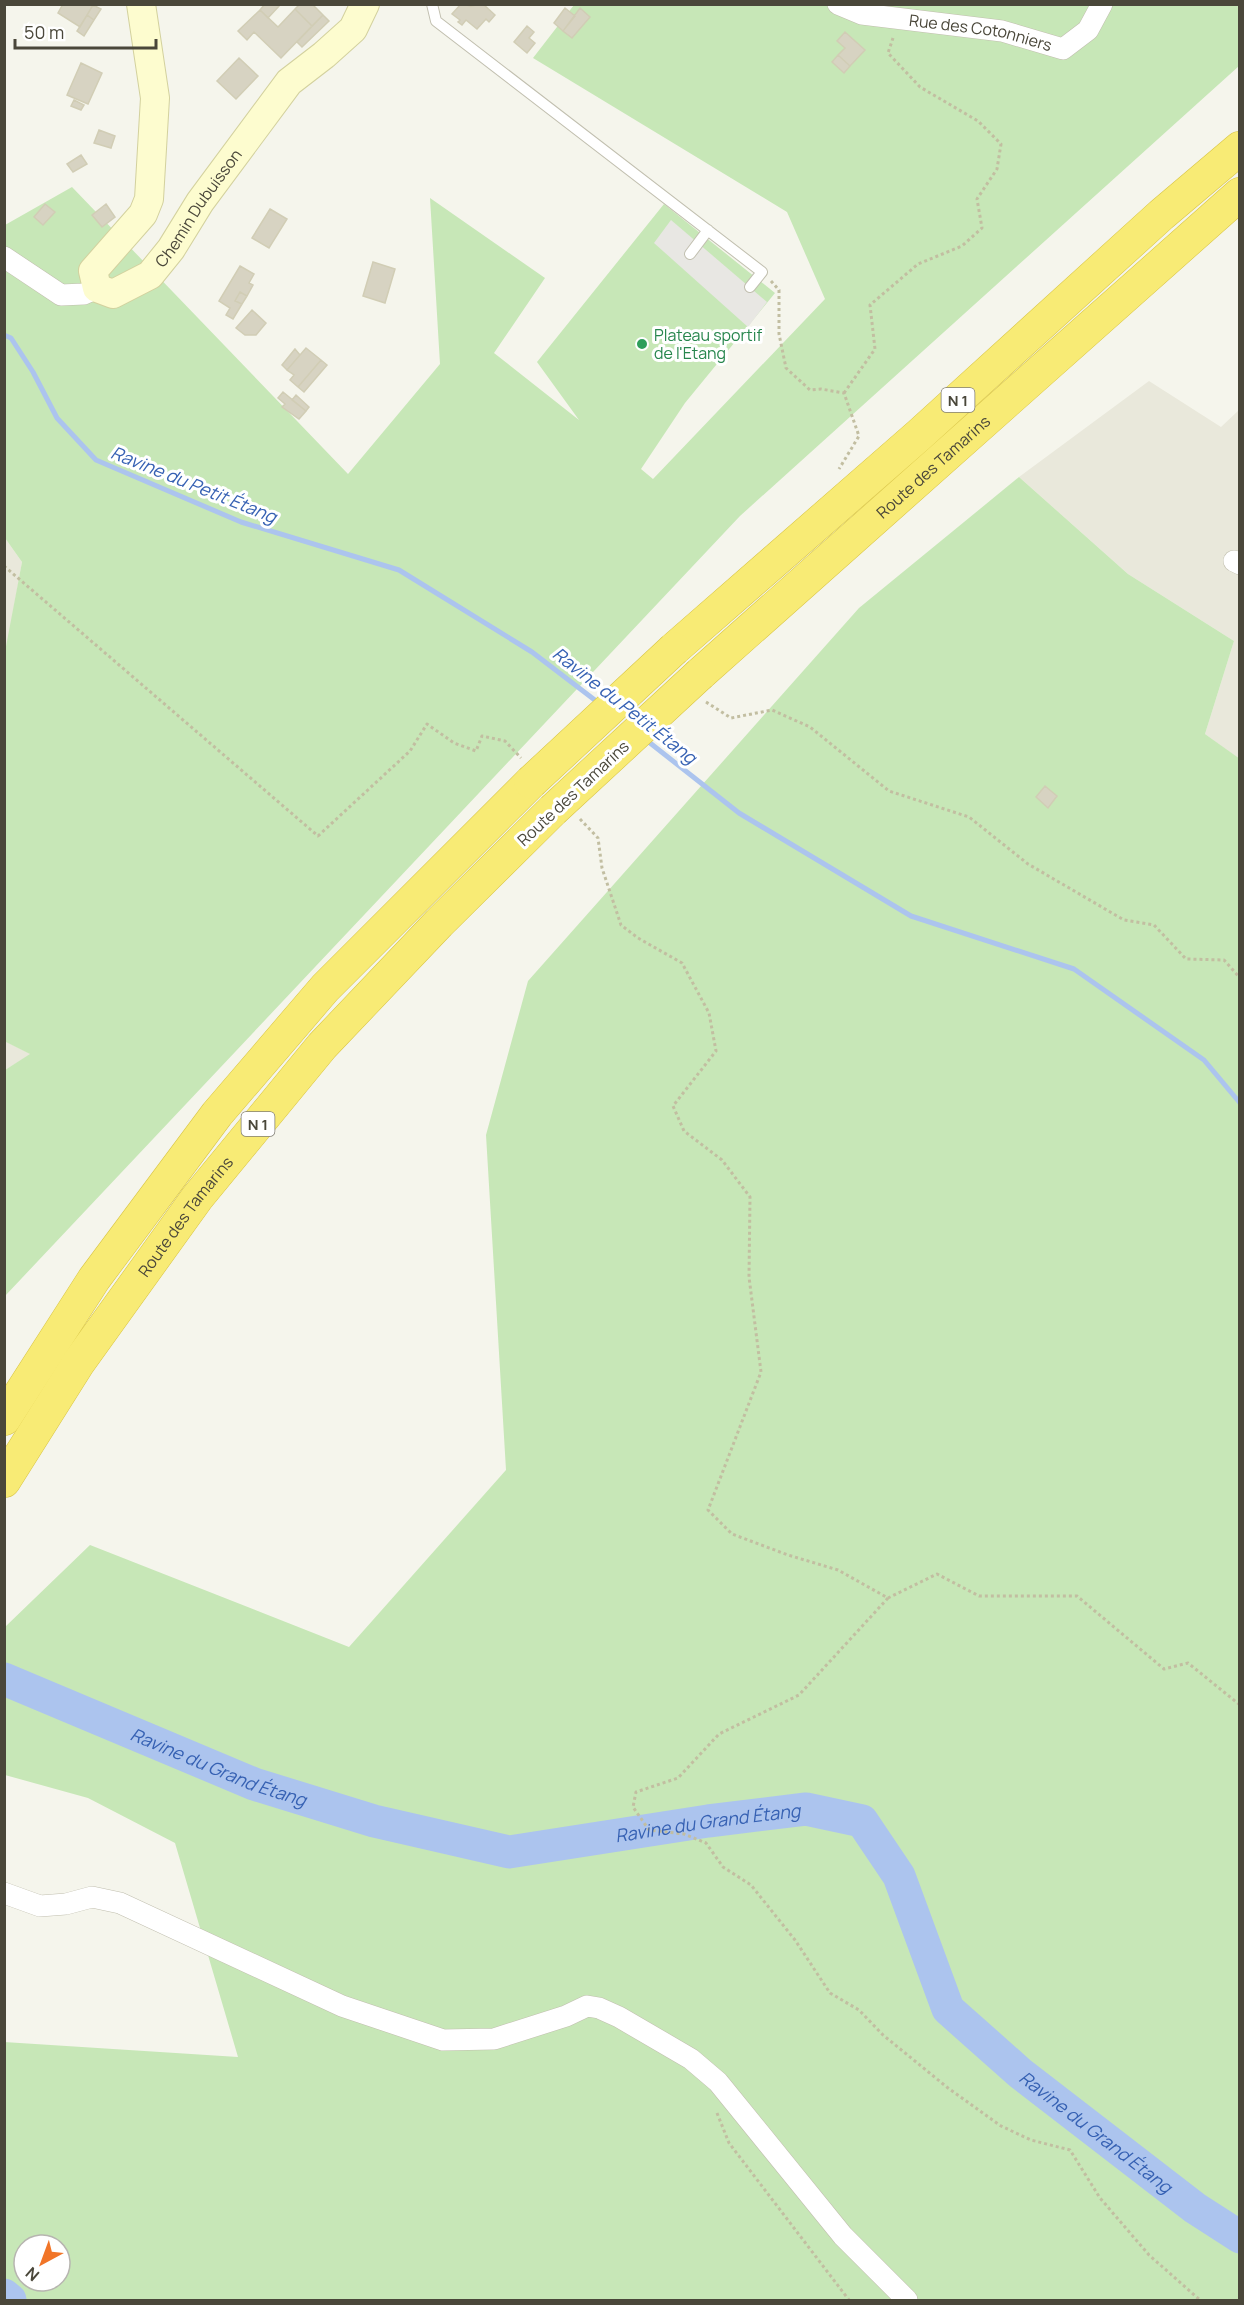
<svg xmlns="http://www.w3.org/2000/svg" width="1244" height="2305" font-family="Manrope,sans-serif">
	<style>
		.residential { fill: #e9e8db }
		.green { fill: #c7e7b7; fill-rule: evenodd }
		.parking { fill: #e8e7e3 }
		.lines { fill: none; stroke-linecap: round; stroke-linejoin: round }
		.stream { stroke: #acc4ee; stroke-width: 5 }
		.river { stroke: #acc4ee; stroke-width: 33 }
		.building { fill: #d7d3c2; stroke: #d1cdb5; stroke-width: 1.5 }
		.lane-casing { stroke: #c1bfaf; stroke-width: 12 }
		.street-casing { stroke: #c1bfaf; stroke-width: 22 }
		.secondary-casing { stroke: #d3d19e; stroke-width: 30 }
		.highway-casing { stroke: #d8c444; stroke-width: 34 }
		.path { stroke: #c2bea1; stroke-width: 3; stroke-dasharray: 3 3; stroke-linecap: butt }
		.lane { stroke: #fff; stroke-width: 10 }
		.street { stroke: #fff; stroke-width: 21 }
		.secondary { stroke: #fdfccf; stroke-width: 28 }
		.highway { stroke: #f8eb75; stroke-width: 33 }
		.highway-bridge-casing { stroke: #d8c444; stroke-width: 34; stroke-linecap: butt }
		.highway-bridge { stroke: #f8eb75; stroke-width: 33 }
		.leisure-dot { fill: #2e9e5b; stroke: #fff; stroke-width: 2 }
		.labels { text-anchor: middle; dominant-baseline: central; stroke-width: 6; stroke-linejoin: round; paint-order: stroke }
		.shield { fill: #fff; stroke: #807e75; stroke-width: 1.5 }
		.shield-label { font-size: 15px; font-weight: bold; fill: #4a473a }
		.street-label { font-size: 16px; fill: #4a473a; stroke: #fff }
		.leisure-label { font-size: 16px; fill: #27864d; stroke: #fff; text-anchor: start }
		.water-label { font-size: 18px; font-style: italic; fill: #3661b3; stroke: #fff }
	</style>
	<rect width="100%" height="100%" fill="#f5f5ec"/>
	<!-- residential -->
	<path class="residential" d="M1149 381 1221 427 1239 410V759L1205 734 1234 641 1128 574 1019 477Z
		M5 538 22 562 5 657Z
		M5 1041 31 1054 5 1070Z"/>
	<!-- green -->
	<path class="green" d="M574 5H1239V66L740 516 5 1296V1070L30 1054 4 1041V657L22 562 5 538V225L72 187 348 474 440 364 430 198 545 278 494 353 579 420 537 362 664 204 775 293 685 403 641 469 653 479 825 299 787 212 533 58Z
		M1019 477 1128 574 1234 641 1205 734 1240 759 1239 2300H5L4 2042 238 2057 175 1843 88 1798 5 1775V1627L90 1545 349 1647 506 1470 486 1135 528 981 859 608ZM24 2245H60V2281H24Z"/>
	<!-- parking -->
	<path class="parking" d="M671 220 767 302 748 327 654 243Z"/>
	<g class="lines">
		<!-- stream -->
		<path class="stream" d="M4 335 11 338 33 372 57 418 96 460 241 522 399 570 532 652 600 704
			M645 739 739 813 911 916 1074 969 1204 1060 1240 1103"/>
		<!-- river -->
		<g class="river">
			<path id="s1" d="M4 1679 254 1784 374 1821 509 1852 708 1821 806 1809 862 1821 899 1876 948 2009 1020 2073 1195 2208 1240 2237"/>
			<path d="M4 2295 10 2300"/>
		</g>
	</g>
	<!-- building -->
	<path class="building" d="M63 4H92L93 5 80 27 58 13Z
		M265 4H281L268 18 260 10Z
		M300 4H312L323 15 312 26 295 9Z
		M461 4 471 6 483 4 495 15 489 22 486 19 477 29 466 20 462 25 458 22 460 20 452 14Z
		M93 5 101 9 94 20 87 15Z
		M565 8 575 16 563 31 554 23Z
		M580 8 590 17 572 38 563 31Z
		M295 9 312 26 281 58 254 32 247 40 238 31 260 10 278 27Z
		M87 15 94 20 84 36 77 31Z
		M323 15 329 21 302 47 297 42Z
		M527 26 534 32 529 38 535 43 527 53 514 42Z
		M845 32 865 50 850 66 838 55 845 48 837 41Z
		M838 55 850 66 844 73 832 62Z
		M239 58 258 76 236 99 217 81Z
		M81 63 102 73 88 104 67 95Z
		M74 100 84 105 81 110 71 106Z
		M99 130 115 136 111 148 94 143Z
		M81 155 87 164 73 172 67 164Z
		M45 204 55 212 43 225 34 217Z
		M106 204 115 217 102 227 92 215Z
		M270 209 287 219 269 248 252 238Z
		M373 262 395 269 385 303 363 296Z
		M240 266 254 274 249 283 253 285 247 296 240 292 235 301 242 304 233 319 226 315 230 308 219 301Z
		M240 292 247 296 242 304 235 301Z
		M252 310 266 323 256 335H245L236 328Z
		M306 348 321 360 298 387 290 380 294 375 287 370Z
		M295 349 300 355 287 370 282 365Z
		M321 360 327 365 304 392 298 387Z
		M283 392 306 411 299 419 282 407 285 404 278 398Z
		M296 395 309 407 306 411 292 400Z
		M1045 786 1057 796 1048 808 1036 797Z"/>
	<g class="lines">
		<defs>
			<path id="lane" d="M432 4 436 21 762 272 750 287
				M690 254 708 230"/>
			<g id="street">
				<path id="s2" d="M838 4 862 14 1002 31 1063 49 1088 30 1102 4"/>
				<path d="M4 257 61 295 84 294 97 288"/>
				<path d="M1234 561 1240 564"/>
				<path d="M4 1893 40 1906 66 1904 92 1897 120 1903 342 2006 443 2040 494 2039 566 2016 587 2006 599 2008 619 2017 691 2059 718 2082 843 2236 907 2300"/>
			</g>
			<g id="secondary">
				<path id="s3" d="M141 4 155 98 149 199 143 214 93 271 97 288 113 294 150 275 171 249 200 202 289 82 324 55 353 29 365 4"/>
			</g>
			<g id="highway">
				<path d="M674 649 919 435 1161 215 1240 148"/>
				<path id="s4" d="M700 674 1240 194"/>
				<path d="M4 1419 94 1279 217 1114 325 988 531 782"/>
				<path id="s5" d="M4 1481 79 1362 197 1198 322 1046 439 923 553 810"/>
			</g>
		</defs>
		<!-- lane casing -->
		<use href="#lane" class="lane-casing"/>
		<!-- street casing -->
		<use href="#street" class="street-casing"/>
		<!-- secondary casing -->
		<use href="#secondary" class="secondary-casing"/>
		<!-- highway casing -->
		<use href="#highway" class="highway-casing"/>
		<!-- path -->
		<path class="path" d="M771 281 779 290V334L786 368 810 390 821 389 844 393 859 436 839 469
			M844 393 875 349 870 305 918 264 962 246 982 228 977 199 997 169 1001 144 978 121 920 87 888 53 893 38
			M4 566 318 836 410 751 427 724 454 743 476 751 482 736 505 741 521 758
			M706 702 731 718 772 710 810 727 889 791 969 817 1028 864 1124 920 1154 925 1186 959 1224 960 1240 978
			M580 819 598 838 602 868 621 925 638 938 682 963 709 1013 716 1051 673 1106 684 1131 722 1160 750 1197 749 1277 761 1372 708 1510 732 1534 788 1555 838 1570 888 1598 937 1574 979 1596H1077L1164 1669 1188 1663 1240 1705
			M888 1598 799 1695 719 1734 678 1778 636 1792 633 1807 649 1830 684 1834 706 1843 723 1867 751 1885 795 1940 830 1993 859 2010 883 2035 948 2088 1001 2126 1031 2140 1070 2150 1100 2198 1149 2255 1200 2300
			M717 2113 729 2143 849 2300"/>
		<!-- lane -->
		<use href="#lane" class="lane"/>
		<!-- street -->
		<use href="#street" class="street"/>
		<!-- secondary -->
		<use href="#secondary" class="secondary"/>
		<!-- highway -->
		<use href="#highway" class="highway"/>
		<defs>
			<path id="highway-bridge" d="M531 782 674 649
				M553 810 700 674"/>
		</defs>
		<!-- highway-bridge casing -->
		<use href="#highway-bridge" class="highway-bridge-casing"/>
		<!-- highway-bridge -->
		<use href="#highway-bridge" class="highway-bridge"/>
	</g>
	<!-- markers -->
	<circle class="leisure-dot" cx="642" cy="344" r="6"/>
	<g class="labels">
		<!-- shield labels -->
		<g class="shield">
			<rect x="941.5" y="388" width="33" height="24" rx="4.5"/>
			<rect x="241.5" y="1112" width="33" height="24" rx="4.5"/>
		</g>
		<g class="shield-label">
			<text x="958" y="400">N 1</text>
			<text x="258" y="1124">N 1</text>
		</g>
		<!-- street labels -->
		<g class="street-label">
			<text stroke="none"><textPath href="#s2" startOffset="146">Rue des Cotonniers</textPath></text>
			<text stroke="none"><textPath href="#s3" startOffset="447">Chemin Dubuisson</textPath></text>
			<text stroke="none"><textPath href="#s4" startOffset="312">Route des Tamarins</textPath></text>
			<text transform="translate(573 793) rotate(-43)">Route des Tamarins</text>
			<text stroke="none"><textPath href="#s5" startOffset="321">Route des Tamarins</textPath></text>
		</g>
		<!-- leisure labels -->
		<g class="leisure-label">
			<text x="654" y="335">Plateau sportif<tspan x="654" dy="18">de l'Etang</tspan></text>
		</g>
		<!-- water labels -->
		<g class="water-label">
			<text transform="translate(194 484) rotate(22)">Ravine du Petit Étang</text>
			<text transform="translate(625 705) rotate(38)">Ravine du Petit Étang</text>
			<text stroke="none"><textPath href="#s1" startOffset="232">Ravine du Grand Étang</textPath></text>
			<text stroke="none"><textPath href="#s1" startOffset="736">Ravine du Grand Étang</textPath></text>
			<text stroke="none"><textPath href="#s1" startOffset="1293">Ravine du Grand Étang</textPath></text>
		</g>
	</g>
	<!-- border -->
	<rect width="1244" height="2305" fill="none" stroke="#4a473a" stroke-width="12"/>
	<!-- north arrow -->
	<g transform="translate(42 2263) rotate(221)"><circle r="28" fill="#ffffff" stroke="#b7b5b0" stroke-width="1.5"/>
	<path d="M0-4.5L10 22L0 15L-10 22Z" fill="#f17528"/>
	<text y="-9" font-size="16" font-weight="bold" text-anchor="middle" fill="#4a473a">N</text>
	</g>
	<!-- scale -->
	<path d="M15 39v9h141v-9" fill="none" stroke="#4a473a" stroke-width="3"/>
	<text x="24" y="39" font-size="18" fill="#4a473a" stroke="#ffffff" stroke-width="4.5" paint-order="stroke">50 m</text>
</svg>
